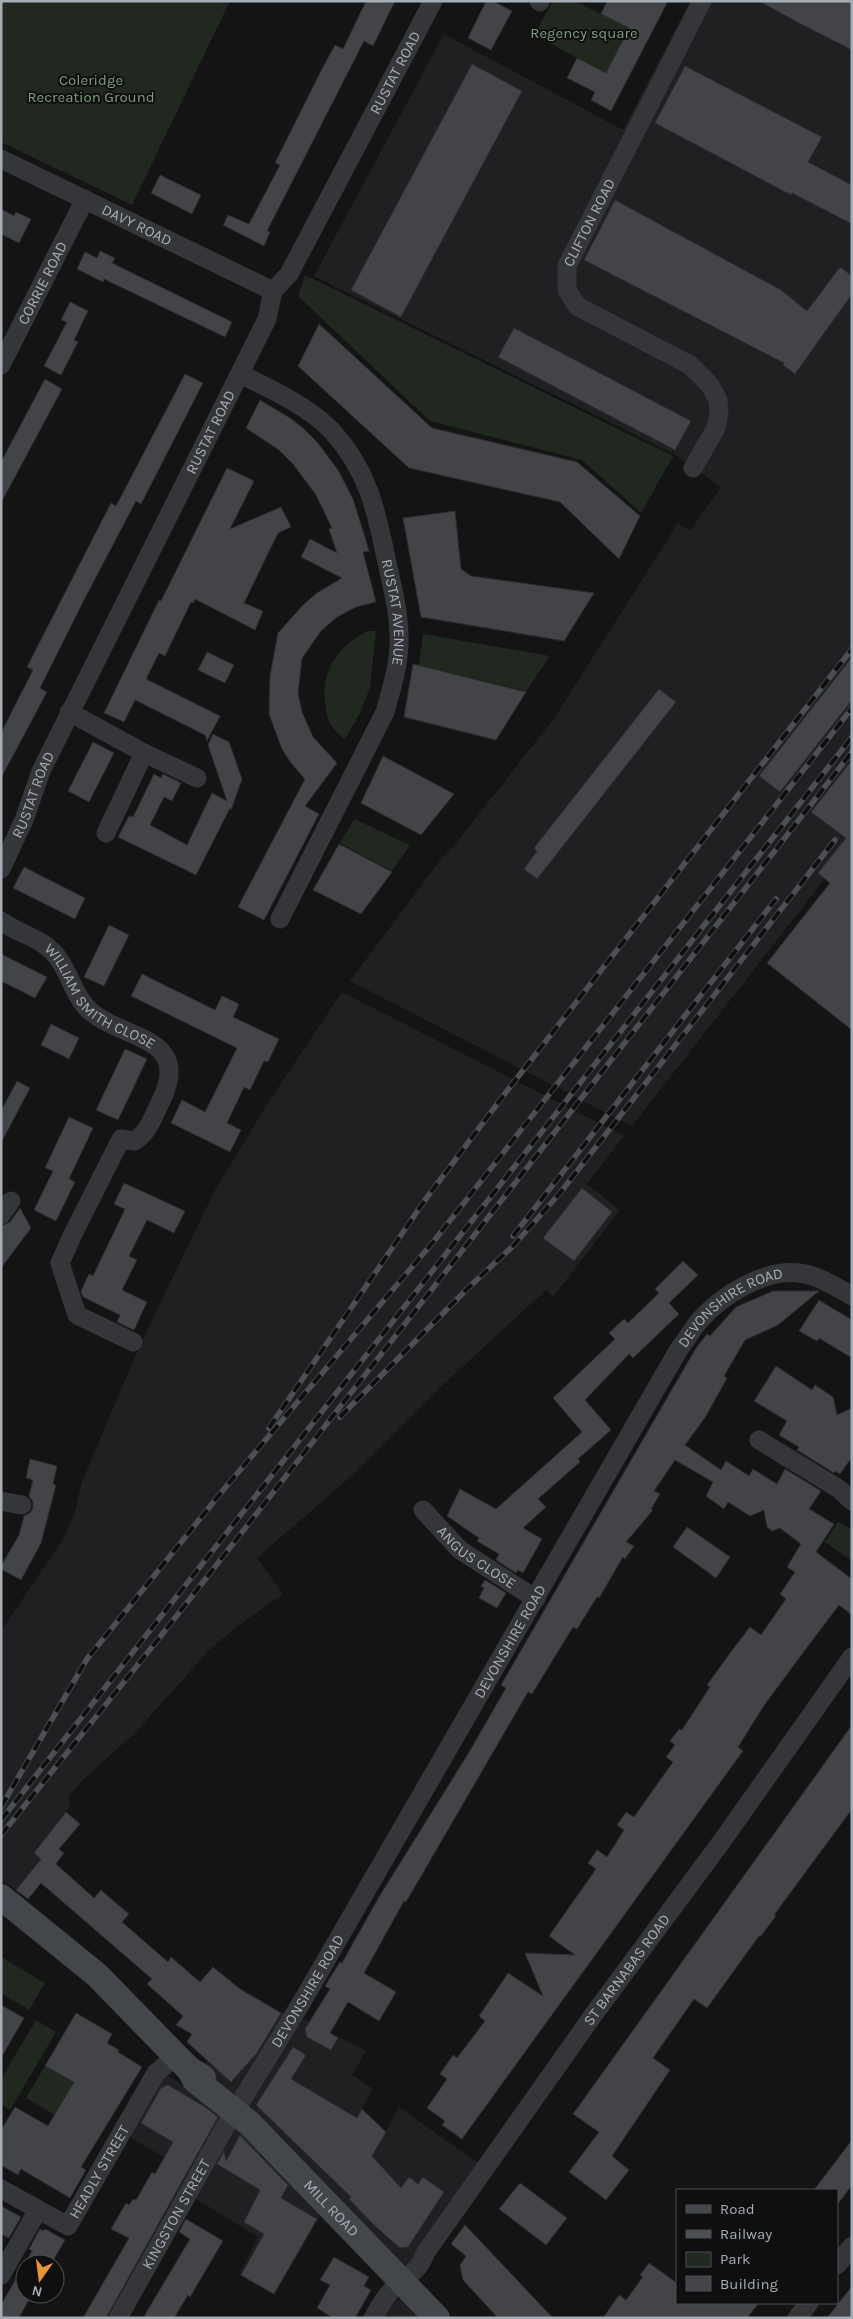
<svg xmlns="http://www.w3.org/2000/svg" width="853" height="2319" font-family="Karla,sans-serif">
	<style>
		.built { fill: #202022 }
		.green { fill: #202820 }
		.building { fill: #434448; stroke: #2e2e31 }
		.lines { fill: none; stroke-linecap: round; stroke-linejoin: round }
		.street { stroke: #35363a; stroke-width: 19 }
		.secondary { stroke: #43464a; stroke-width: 26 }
		.rail-casing { stroke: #4c4f53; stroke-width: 5.5 }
		.rail { stroke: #0f0f10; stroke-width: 4; stroke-dasharray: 11; stroke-linecap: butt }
		.labels { text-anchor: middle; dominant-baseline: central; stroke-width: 4; stroke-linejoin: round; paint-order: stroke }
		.park-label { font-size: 15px; fill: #809f7e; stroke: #0f0f10 }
		.street-label { font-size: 15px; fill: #a6adb5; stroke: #0f0f10 }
	</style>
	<rect width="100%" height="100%" fill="#141415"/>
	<!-- built -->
	<path class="built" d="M690 1H852V844L632 1126 350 981 442 858 457 842 555 717 678 523 690 531 721 487 674 454 314 276 444 34 623 130Z
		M342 992 624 1136 587 1184 620 1210 553 1297 546 1290 435 1392 349 1478 257 1558 283 1594 235 1628 209 1650 137 1731 82 1781 68 1797 70 1807 34 1853 41 1859 16 1890 1 1880 3 1874 1 1872V1631L63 1539 74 1515 82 1482 139 1347 215 1190 268 1103Z
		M251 1994 279 2011 308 2021 366 2051 352 2075 373 2089 351 2128 374 2153 399 2107 481 2165 403 2271 202 2066 221 2044Z
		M165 2074 217 2106 324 2210 274 2295 239 2275 258 2237 188 2194 197 2177 130 2137Z
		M405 2295 426 2318H383L389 2308Z"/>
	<!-- green -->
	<path class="green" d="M1 1H230L132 205 1 142Z
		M553 1H575L629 28 606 73 534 35Z
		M305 275 673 456 641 513 582 460 430 421 298 296Z
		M368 631H376L370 688 359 715 344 740C340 735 334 730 331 725 327 719 326 710 325 702 321 669 340 645 368 631Z
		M423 634 550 656 526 691 419 665Z
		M354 819 410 845 392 871 340 843Z
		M838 1522 852 1529V1561L825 1542Z
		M1 1957 45 1983 29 2010 1 1993Z
		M36 2020 56 2032 10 2110 1 2104V2079Z
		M45 2066 74 2082 55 2115 26 2098Z"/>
	<!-- building -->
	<path class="building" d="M366 1H395L373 46 364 41 267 231 270 232 264 246 223 225 228 215 249 224 280 165 275 163 322 69 335 45 343 49Z
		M486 1H493L512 11 491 50 468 38Z
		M607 1H668L611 111 591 100 595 92 567 78 577 58 606 73 629 28 601 14Z
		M759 1H852V50L801 24Z
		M472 64 522 91 401 317 351 290Z
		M685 66 822 137 808 162 852 185V224L792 193 791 195 655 123Z
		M160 175 201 195 192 214 151 193Z
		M615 200 781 290 807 311 840 267 852 276V294L795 374 783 365 784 363 584 260Z
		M1 209 14 216 16 212 31 219 19 243 1 234Z
		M100 251 115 258 112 263 232 322 225 337 104 279 103 282 77 269 85 252 97 258Z
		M70 302 88 311 74 340 78 342 61 375 44 366 67 322 61 320Z
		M319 324 432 428 577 462 640 516 619 559 560 502 409 468 298 366Z
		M514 328 691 421 675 450 498 357Z
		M185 374 203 383 141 504 136 501 84 600 40 688 47 692 1 778V733L33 670 27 667 94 536 111 503 116 506Z
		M45 379 62 389 1 503V462Z
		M260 400 290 418 304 429 317 442 338 470 353 499 364 534 369 551 363 552 376 602 356 607 337 617 321 631 302 658 298 693 302 712 313 737 337 763 305 806 319 814 264 920 238 907 305 779 291 763 282 749 269 714 270 676 278 633 303 605 317 593 342 578 301 557 310 539 337 553 329 529 332 528 316 495 293 464 279 450 246 428Z
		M227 468 254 481 230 529 281 507 291 527 278 533 244 603 263 611 255 630 195 599 193 603 191 602 165 656 159 653 146 679 220 716 207 741 205 735 135 700 124 722 104 713 159 600 161 601Z
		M455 511 461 569 471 576 594 593 564 641 421 617 403 518Z
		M207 652 234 665 225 683 198 670Z
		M852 657V700L780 792 759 776Z
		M413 664 526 692 496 740 404 717Z
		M659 689 676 702 537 879 524 869 537 851 534 848Z
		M213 734 229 742 242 779 231 810 230 808 196 875 118 837 129 816 133 817 154 774 161 778 163 774 181 783 172 801 164 797 150 825 187 845 212 793 227 801 208 745Z
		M93 742 114 753 89 802 68 791Z
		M383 756 454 794 421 835 361 803Z
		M852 760V1030L767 963 830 883 818 873 846 838 811 812Z
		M339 844 392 872 361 914 313 890Z
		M24 867 85 898 75 919 13 888Z
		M109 925 129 935 104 986 84 977Z
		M1 954 47 977 35 998 1 981Z
		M142 974 215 1010 222 996 239 1004 233 1017 279 1039 268 1062 264 1061 250 1090 244 1087 227 1123 241 1130 230 1152 171 1123 182 1100 205 1112 237 1048 131 996Z
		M51 1024 79 1038 69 1059 41 1045Z
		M125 1049 147 1059 118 1120 96 1110Z
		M17 1081 30 1088 1 1143V1111Z
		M69 1117 93 1128 69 1179 75 1182 56 1221 34 1210 53 1171 45 1168Z
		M124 1183 185 1211 174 1233 147 1220 129 1256 137 1260 122 1290 147 1302 134 1330 117 1322 120 1315 83 1297 81 1291 89 1274 93 1276 125 1209 114 1204Z
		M582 1188 612 1212 574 1261 543 1238Z
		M20 1208 31 1228 1 1268V1226L10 1222Z
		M683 1261 698 1275 669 1303 679 1314 633 1358 629 1354 585 1400 611 1430 578 1459 580 1462 538 1499 546 1507 523 1528 542 1539 523 1573 518 1570 516 1573 496 1560 499 1554 477 1541 479 1538 447 1516 460 1489 496 1509 582 1432 553 1398 615 1339 609 1333 624 1319 628 1323 659 1293 655 1289Z
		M773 1291H819L778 1325 745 1340 724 1376 727 1378 706 1416 685 1445 721 1470 726 1461 749 1476 753 1469 777 1484 785 1469 821 1491 809 1509 834 1524 816 1552 852 1579V1615L839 1605 808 1646 765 1704 738 1747 743 1751 462 2139 442 2125 445 2121 427 2108 447 2079 440 2074 453 2055 457 2058 485 2021 479 2016 508 1973 543 1996 525 1953 575 1955 549 1936 596 1869 588 1863 597 1850 607 1857 624 1830 617 1825 626 1812 634 1817 673 1762 666 1757 675 1745 670 1741 679 1729 682 1730 710 1687 707 1685 733 1649 750 1627 761 1635 786 1599 780 1594 795 1572 787 1567 801 1544 780 1528 772 1531 767 1527 764 1510 750 1516 728 1502 724 1509 706 1496 713 1482 675 1460 654 1491 660 1494 651 1509 653 1510 626 1542 634 1546 625 1559 623 1557 599 1598 597 1597 577 1629 573 1627 532 1694 528 1692 406 1902 404 1901 364 1973 396 1992 379 2021 348 2002 330 2033 338 2038 331 2050 307 2037 305 2029 330 1989 325 1986 340 1962 342 1963 379 1897 468 1754 506 1688 501 1685 696 1348 707 1334 710 1336 736 1307Z
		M819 1300 852 1320V1358L819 1338 817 1341 799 1331Z
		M776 1366 812 1390 815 1385 833 1397 837 1415 852 1408V1457L840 1474 835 1471 834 1473 797 1450 799 1447 779 1435 787 1421 754 1401Z
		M30 1459 57 1466 53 1484 56 1485 41 1543 21 1580 1 1569V1566L19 1535 24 1516 30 1513 33 1508V1502L29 1496 33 1480 26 1478Z
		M687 1527 730 1557 716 1578 673 1547Z
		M485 1580 506 1593 497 1608 479 1598 484 1588 481 1586Z
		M852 1725V1809L774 1915 776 1916 760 1937 759 1936 707 2008 694 1999 653 2058 670 2070 612 2156 629 2170 606 2200 569 2172 599 2132 573 2114Z
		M66 1812 80 1824 59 1849 64 1853 56 1864 94 1898 101 1890 110 1898 129 1914 122 1922 168 1962 171 1957 200 1982 213 1967 240 1989 281 2013 257 2053 231 2082 187 2042 192 2034 176 2025 183 2016 147 1984 152 1979 41 1883 28 1899 16 1890 41 1859 34 1853Z
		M1 2005 24 2018 1 2058Z
		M76 2013 112 2034 107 2043 119 2050 118 2052 142 2067 81 2167 86 2170 70 2198 21 2169 18 2175 1 2165V2130L15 2107 48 2126 74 2082 45 2066Z
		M293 2047 306 2055 291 2079 357 2118 362 2109 386 2132 372 2156 401 2188 409 2177 418 2184 423 2177 444 2192 408 2247 400 2248 374 2225 349 2199 351 2197 256 2105Z
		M168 2085 205 2107 218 2117 106 2318H83L129 2238 111 2229 126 2203 129 2205 133 2199 136 2200 152 2172 155 2174 173 2142 141 2123 161 2088Z
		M240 2135 288 2185 281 2198 317 2219 274 2294 241 2275 264 2234 244 2222 260 2190 217 2164 224 2151 226 2161Z
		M852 2140V2185L837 2205V2190H814Z
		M520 2183 567 2218 546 2245 499 2209Z
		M1 2206 21 2217 9 2238 1 2234Z
		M186 2219 223 2241 190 2297 188 2295 174 2318H143L190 2239 179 2232Z
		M465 2225 553 2318H498L463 2280 460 2265 466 2256 451 2244Z
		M40 2229 43 2231 45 2229 65 2240 51 2264H25V2294H32L19 2318H1V2305L32 2251 29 2249Z
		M334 2257 369 2277 364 2286 371 2290 355 2318H333L317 2308 330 2285 320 2280Z
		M649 2263 677 2283V2303H759L747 2318H603L619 2295 626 2300 643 2277 640 2275Z
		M852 2286V2318H827Z"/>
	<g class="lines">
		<!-- street -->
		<g class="street">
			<path d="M539 1 540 2"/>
			<path id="s1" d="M1 159 273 291"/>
			<path id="s2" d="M1 365 85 199"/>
			<path id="s3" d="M240 374C271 389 310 407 333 432 370 473 377 515 388 567 394 593 400 619 399 646 398 669 391 690 385 712L280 919"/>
			<path id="s4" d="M693 468 716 428 719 413 718 400 710 385 690 365 577 306 567 290V266L702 1"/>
			<path d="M69 712 144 753 197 778"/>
			<path d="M106 833 144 753"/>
			<path id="s5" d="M1 869 24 820 41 771 267 319 273 291 289 274 433 1"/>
			<path id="s6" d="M1 921C20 935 44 938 58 958 70 974 74 996 89 1010 123 1041 193 1035 161 1101 153 1116 149 1133 134 1141L121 1139 73 1234 60 1263 77 1315 133 1342"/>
			<path d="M1 1215 11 1201"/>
			<path d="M759 1440 839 1489 852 1501"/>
			<path d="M1 1501 22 1505"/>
			<path id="s7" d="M423 1510 460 1550 536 1599"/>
			<path id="s8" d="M1 2189 68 2226 156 2073 176 2056"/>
			<path d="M837 2265 852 2246"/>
			<path d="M1 2275 38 2210"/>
			<path id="s9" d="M118 2318 224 2129 303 2000 679 1349C686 1340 692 1330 699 1321 722 1295 764 1269 799 1273 818 1275 836 1287 852 1296"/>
			<path id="s10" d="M373 2318C381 2304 388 2292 400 2282 415 2269 417 2273 426 2252L594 2014 722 1841 852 1657"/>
			<path d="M797 2318 809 2303"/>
		</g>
		<!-- secondary -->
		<g class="secondary">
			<path d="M1 1897 97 1975 176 2056 189 2069 203 2078"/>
			<path id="s11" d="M189 2069 195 2080 249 2123 437 2318"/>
		</g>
		<defs>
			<path id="rail" d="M513 1236 776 899
				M340 1417 467 1289 514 1245 560 1193 835 840
				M269 1428 425 1200 510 1087 852 649
				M1 1807 87 1659 224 1489 434 1241 852 708
				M1 1820 852 737
				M1 1835 164 1632 852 752"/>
		</defs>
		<!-- rail casing -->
		<use href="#rail" class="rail-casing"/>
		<!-- rail -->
		<use href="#rail" class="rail"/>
	</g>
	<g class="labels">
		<!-- park labels -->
		<g class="park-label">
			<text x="584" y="33">Regency square</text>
			<text x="91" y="80">Coleridge<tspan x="91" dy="17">Recreation Ground</tspan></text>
		</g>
		<!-- street labels -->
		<g class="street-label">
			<text stroke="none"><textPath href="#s5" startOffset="891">RUSTAT ROAD</textPath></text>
			<text stroke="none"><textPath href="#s4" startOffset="339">CLIFTON ROAD</textPath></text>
			<text stroke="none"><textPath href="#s1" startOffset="151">DAVY ROAD</textPath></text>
			<text stroke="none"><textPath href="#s2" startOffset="92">CORRIE ROAD</textPath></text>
			<text stroke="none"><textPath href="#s5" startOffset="485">RUSTAT ROAD</textPath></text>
			<text stroke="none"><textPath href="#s3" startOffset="304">RUSTAT AVENUE</textPath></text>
			<text stroke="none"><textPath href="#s5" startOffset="81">RUSTAT ROAD</textPath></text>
			<text stroke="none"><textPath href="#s6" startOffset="128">WILLIAM SMITH CLOSE</textPath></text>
			<text stroke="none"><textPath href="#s9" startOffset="1188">DEVONSHIRE ROAD</textPath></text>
			<text stroke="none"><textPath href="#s7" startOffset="72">ANGUS CLOSE</textPath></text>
			<text stroke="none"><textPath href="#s9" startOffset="782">DEVONSHIRE ROAD</textPath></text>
			<text stroke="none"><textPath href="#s10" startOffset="432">ST BARNABAS ROAD</textPath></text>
			<text stroke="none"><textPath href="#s9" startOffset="378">DEVONSHIRE ROAD</textPath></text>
			<text stroke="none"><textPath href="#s8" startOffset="139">HEADLY STREET</textPath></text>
			<text stroke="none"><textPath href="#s11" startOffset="200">MILL ROAD</textPath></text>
			<text stroke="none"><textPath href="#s9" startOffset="119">KINGSTON STREET</textPath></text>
		</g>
	</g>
	<!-- border -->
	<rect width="853" height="2319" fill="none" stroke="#a6adb5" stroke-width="5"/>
	<!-- legend -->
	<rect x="676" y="2189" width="162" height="115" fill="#0f0f10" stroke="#4b4e52"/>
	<rect x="686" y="2205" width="25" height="8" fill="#43464a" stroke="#4b4e52"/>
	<text x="720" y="2214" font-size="15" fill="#a6adb5">Road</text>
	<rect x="686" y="2230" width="25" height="8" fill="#4c4f53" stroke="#4b4e52"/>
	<text x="720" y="2239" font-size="15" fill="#a6adb5">Railway</text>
	<rect x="686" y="2252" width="25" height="15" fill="#202820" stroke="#4b4e52"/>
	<text x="720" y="2264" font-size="15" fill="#a6adb5">Park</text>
	<rect x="686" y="2276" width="25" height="15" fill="#434448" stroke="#4b4e52"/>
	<text x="720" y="2289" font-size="15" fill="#a6adb5">Building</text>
	<!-- north arrow -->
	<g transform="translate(40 2279) rotate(194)"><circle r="24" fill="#0f0f10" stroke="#4b4e52"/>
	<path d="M0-4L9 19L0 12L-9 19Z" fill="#e7953a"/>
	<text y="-8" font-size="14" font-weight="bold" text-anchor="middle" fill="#a6adb5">N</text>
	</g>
</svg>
